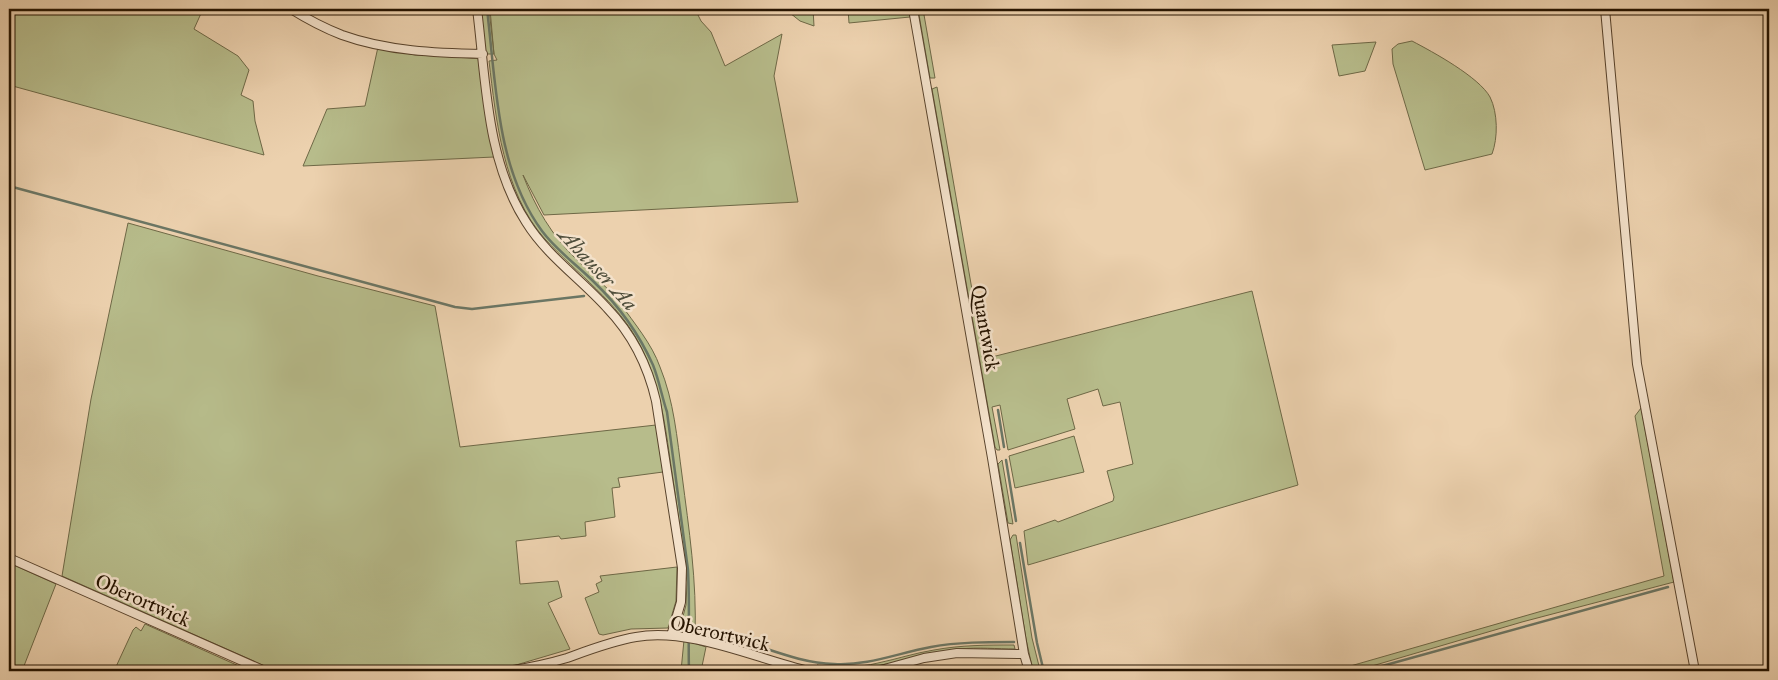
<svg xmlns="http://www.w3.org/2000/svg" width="1778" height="680" font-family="'IM FELL Great Primer',serif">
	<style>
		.green { fill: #b7bc8b; stroke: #6e6846 }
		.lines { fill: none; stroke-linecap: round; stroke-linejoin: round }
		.stream { stroke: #6b7664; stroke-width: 2.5 }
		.street-casing { stroke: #58432c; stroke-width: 10 }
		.street { stroke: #f3e1ca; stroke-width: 8 }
		.labels { text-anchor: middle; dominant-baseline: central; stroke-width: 5; stroke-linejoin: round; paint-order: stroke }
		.street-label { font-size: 20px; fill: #261400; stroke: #f3e1ca }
		.water-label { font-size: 21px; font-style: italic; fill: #4e4d3a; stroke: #f3e1ca }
	</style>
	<rect width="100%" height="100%" fill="#ecd1ae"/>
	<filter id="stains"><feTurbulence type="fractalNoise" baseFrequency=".004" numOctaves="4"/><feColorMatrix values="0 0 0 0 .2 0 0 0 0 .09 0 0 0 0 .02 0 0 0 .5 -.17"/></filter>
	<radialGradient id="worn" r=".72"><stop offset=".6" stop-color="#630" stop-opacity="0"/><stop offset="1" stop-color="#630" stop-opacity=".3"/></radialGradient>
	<!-- green -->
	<path class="green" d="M9 9H203L194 29 238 56 249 70 241 95 253 101 255 121 264 155 9 85Z
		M479 9H489L494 54H485Z
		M490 9H695L701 21 711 32 725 66 782 34 774 76 798 202 544 215 523 175C535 207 552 236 577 260 591 274 608 287 620 303 634 323 652 344 660 367 674 401 677 438 682 475 689 530 697 580 695 637L678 635 686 605 687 582C682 543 677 505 671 466 665 424 660 384 640 345 618 302 577 274 545 239 503 192 496 120 489 61L497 60 494 54Z
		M785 9H813L814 26 800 21Z
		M848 9H908L910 17 849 23Z
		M918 9H923L935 78H930Z
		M1412 41C1433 52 1479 77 1490 97 1498 113 1498 138 1492 154L1425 170 1393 64 1392 49 1398 44Z
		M1376 42 1365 71 1339 76 1332 45Z
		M378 47 415 55 478 58 494 157 303 166 327 109 365 106Z
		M937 87 984 359 1252 291 1298 485 1028 565 1024 531 1055 520 1058 522 1113 501 1114 497 1107 471 1133 464 1120 402 1103 406 1098 389 1067 399 1075 429 1008 450 1000 405 992 407 1000 450H997L995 447 932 89Z
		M128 223 318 276 435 306 460 447 656 425 663 472 618 478 620 487 612 488 615 517 585 522 586 536 561 539 559 536 516 541 520 584 558 581 562 597 548 603 570 649 506 668 485 671H276L62 576 91 399Z
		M1641 408 1674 582 1522 622 1355 671H1333L1664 576 1635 416Z
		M1074 436 1084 472 1015 488 1009 456Z
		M1002 460 1013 524 1008 523 998 464Z
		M1013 535H1016L1032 638 1040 670 1033 671 1026 639 1010 540Z
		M9 563 56 584 22 671H9Z
		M677 567 676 601 668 628 631 629 603 635 599 634 585 598 599 592 596 584 602 581 600 576Z
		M145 624 250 671H114L133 630 136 627 141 631Z
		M684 640 706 647 701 671H681Z
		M1014 645 1015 649C997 649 978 647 960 649 927 653 843 680 817 665 837 667 858 668 878 663 897 659 915 653 934 650 961 645 987 645 1014 645Z"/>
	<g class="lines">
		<!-- stream -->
		<path class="stream" d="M487 9C496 83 496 168 542 231 556 250 577 265 594 282 618 305 639 334 653 365 659 380 662 397 667 412L688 570C690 604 688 638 689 671
			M9 186 455 307 472 309 584 296
			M998 410 1004 447
			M1006 460 1016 521
			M1020 543 1037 643 1043 668
			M698 631C710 633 723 635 735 639 768 648 799 663 834 664 868 666 898 653 931 647 958 642 986 642 1014 642
			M1364 671 1668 587"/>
		<defs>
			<path id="street" d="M291 9C307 19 324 28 342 35 386 51 437 53 483 54
				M477 9C486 80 486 160 526 222 547 256 581 279 607 308 632 334 648 366 656 401L682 568 681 602 671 636
				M913 9 992 458 1024 654 1029 671
				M1605 9 1637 364 1695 671
				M9 558 265 671
				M507 671C527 668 547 664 567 658 589 650 612 641 636 637 689 627 757 659 809 671
				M877 671 924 658 957 653 1024 654"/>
		</defs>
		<!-- street casing -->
		<use href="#street" class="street-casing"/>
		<!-- street -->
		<use href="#street" class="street"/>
	</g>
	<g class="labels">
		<!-- street labels -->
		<g class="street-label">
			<text transform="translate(986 328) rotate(80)">Quantwick</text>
			<text transform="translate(143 600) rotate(24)">Oberortwick</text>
			<text transform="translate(720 633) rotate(13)">Oberortwick</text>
		</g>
		<!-- water labels -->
		<g class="water-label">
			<text transform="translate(598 269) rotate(47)">Ahauser Aa</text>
		</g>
	</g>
	<!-- margin -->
	<rect width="1778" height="680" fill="none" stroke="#ecd1ae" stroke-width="30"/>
	<rect x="10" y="10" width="1758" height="660" fill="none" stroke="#261400" stroke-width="2.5"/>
	<rect x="15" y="15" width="1748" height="650" fill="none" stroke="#261400"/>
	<rect width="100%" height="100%" filter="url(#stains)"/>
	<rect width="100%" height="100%" fill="url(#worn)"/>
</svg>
